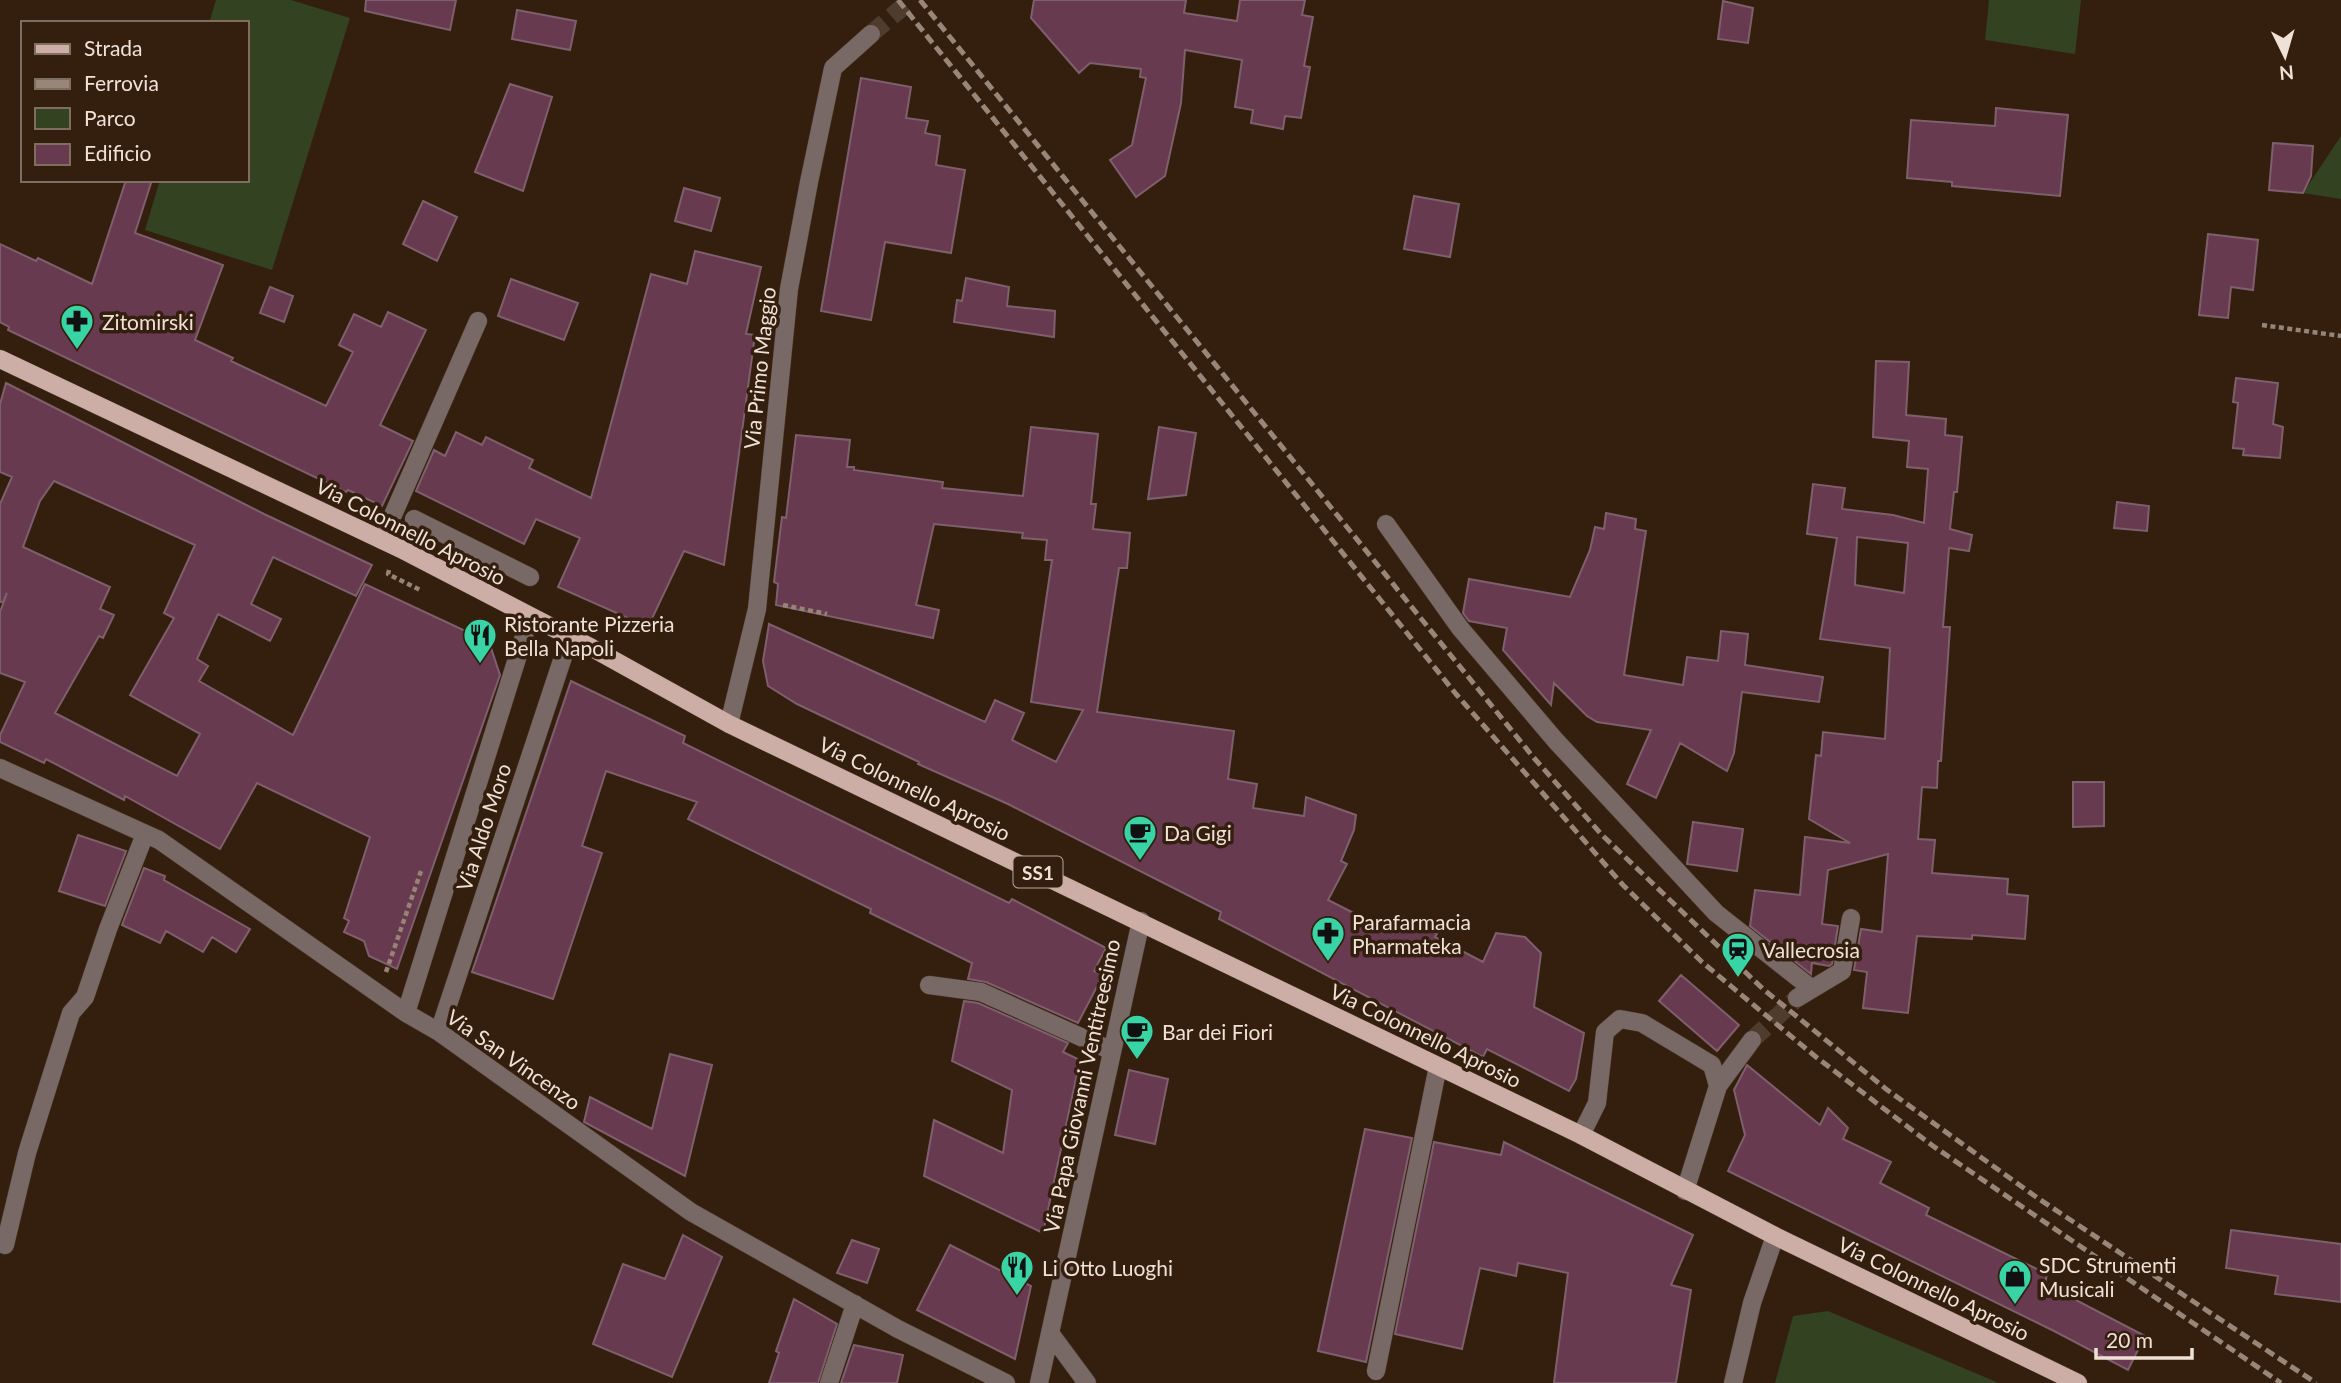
<svg xmlns="http://www.w3.org/2000/svg" width="2341" height="1383" font-family="Lato,sans-serif">
	<style>
		.green { fill: #334221 }
		.building { fill: #683a4f; stroke: #7e5f6c; stroke-width: 2; fill-rule: evenodd }
		.lines { fill: none; stroke-linecap: round; stroke-linejoin: round }
		.minor-tunnel { stroke: #503c2c; stroke-width: 18; stroke-dasharray: 18 9; stroke-linecap: butt }
		.minor-casing { stroke: #4e3a2a; stroke-width: 19 }
		.major-casing { stroke: #4e3a2a; stroke-width: 19 }
		.path { stroke: #968476; stroke-width: 4.5; stroke-dasharray: 5 3.5; stroke-linecap: butt }
		.minor { stroke: #786966; stroke-width: 18 }
		.major { stroke: #cdaea7; stroke-width: 18 }
		.rail { stroke: #988678; stroke-width: 5; stroke-dasharray: 10 5; stroke-linecap: butt }
		.labels { text-anchor: middle; dominant-baseline: central; stroke-width: 7; stroke-linejoin: round; paint-order: stroke }
		.shield { fill: #341f0e; stroke: #b8a79a; stroke-width: 2 }
		.shield-label { font-size: 19px; font-weight: bold; fill: #f0e1d6 }
		.poi-label { font-size: 21px; fill: #f0e1d6; stroke: #341f0e; text-anchor: start }
		.street-label { font-size: 21px; fill: #f0e1d6; stroke: #341f0e }
	</style>
	<rect width="100%" height="100%" fill="#341f0e"/>
	<!-- green -->
	<path class="green" d="M216 0H291L350 18 272 270 145 230 160 180H247V23H209Z
		M1989 0H2081L2075 54 1985 40Z
		M2341 136V199L2303 193Z
		M1828 1311 1999 1383H1775L1793 1316Z"/>
	<!-- building -->
	<path class="building" d="M366 0H456L450 30 365 11Z
		M1034 0H1186L1184 13 1237 21 1240 0H1305L1302 15 1313 17 1304 66 1310 67 1301 118 1285 116 1283 129 1251 123 1253 110 1235 107 1242 60 1185 50 1181 103 1165 176 1136 197 1110 160 1132 145 1146 78 1140 77 1141 69 1090 63 1079 73 1031 18Z
		M1723 1 1753 8 1748 43 1718 39Z
		M517 10 576 21 570 50 512 39Z
		M861 78 911 87 906 118 928 121 925 133 940 136 936 165 965 170 951 253 885 242 871 320 821 311Z
		M510 84 552 97 523 191 475 172Z
		M1996 108 2068 115 2060 196 1952 186V182L1907 178 1911 120 1995 126Z
		M2273 143 2313 146 2311 176 2303 193 2269 190Z
		M126 180H152L135 233 223 265 195 340 233 358 231 361 326 406 353 352 339 345 354 314 381 327 388 312 426 330 380 425 413 441 382 506 348 490 346 492 8 330 9 327 0 322V244L36 261 38 258 92 284Z
		M684 188 720 198 711 231 675 221Z
		M1414 196 1459 204 1450 257 1404 249Z
		M423 201 457 217 437 261 403 244Z
		M2208 234 2258 240 2253 290 2231 287 2228 318 2199 315Z
		M695 251 761 267 746 334 755 335 724 565 684 551 648 627 558 587 580 538 536 519 524 544 416 491 434 450 445 456 456 432 482 445 486 437 533 460 529 468 591 498 651 274 687 284Z
		M966 278 1009 287 1007 306 1055 311 1054 337 954 322 957 300 962 301Z
		M511 279 578 303 564 340 498 316Z
		M270 287 293 296 284 322 260 313Z
		M1876 361 1909 362 1906 415 1946 419 1945 435 1962 437 1957 492H1954L1950 529 1972 535 1969 551 1949 548 1943 627H1950L1941 761H1938L1937 788 1922 787 1918 839 1935 840 1932 873 2008 879 2007 894 2028 896 2025 939 1972 935V939L1917 936 1908 1013 1863 1008 1867 972 1854 970 1861 929 1882 932 1888 854 1828 870 1822 924 1838 926 1832 964 1829 966 1812 963 1811 974 1750 926 1755 890 1800 895 1805 837 1850 843 1809 819 1816 755 1821 756 1823 732 1885 739 1890 648 1820 639 1837 538 1807 534 1813 484 1845 488 1842 509 1893 515 1924 523 1928 469 1907 467 1909 441 1873 437ZM1857 537 1908 543 1904 593 1855 585Z
		M2236 378 2278 383 2273 424 2283 427 2280 458 2243 455 2244 449 2233 448 2238 403 2233 402Z
		M6 383 264 514 372 565 356 596 273 557 251 604 281 619 270 641 218 614 197 659 208 666 199 681 293 735 365 584 489 642 500 675 397 969 369 956 364 941 344 932 349 921 344 918 370 837 257 783 220 849 125 796 124 800 46 759 44 763 0 742V735L25 682 0 673V612L7 593 3 602H0V504L12 477 0 472V404ZM54 481 195 545 164 613 174 618 130 695 200 734 177 776 55 713 99 636 103 638 114 615 100 609 110 587 23 547 40 501Z
		M1031 427 1098 434 1091 504H1096L1093 529 1130 533 1127 568H1119L1097 712 1234 731 1228 779 1257 784 1253 808 1304 816 1306 797 1356 815 1354 830 1341 861 1347 864 1328 900 1393 933 1402 916 1437 934 1435 937 1483 962 1496 933 1525 937 1541 953 1534 1007 1584 1033 1576 1079 1569 1091 1487 1049 1483 1057 1219 919 1221 912 1008 804 918 764 919 762 797 704 768 686 763 661 769 624 985 722 995 700 1024 713 1012 740 1056 762 1083 710 1031 702 1052 560H1045L1047 540 1022 538 1023 533 934 524 916 605 939 610 933 638 776 605 778 584 774 582 782 517 786 518 796 435 850 440 847 467H854V470L943 482 942 488 1023 496Z
		M1159 427 1196 433 1186 495 1148 499Z
		M2117 502 2149 506 2147 531 2114 528Z
		M1606 513 1636 519 1635 529 1646 531 1624 675 1683 685 1687 657 1718 661 1721 631 1748 634 1745 665 1823 677 1819 702 1742 692 1734 753 1727 771 1680 743 1656 798 1627 784 1651 730 1597 722 1587 716 1554 683 1551 705 1503 650 1507 628 1469 621 1463 613 1469 579 1570 597 1590 550 1595 527 1604 529Z
		M571 681 685 736 683 743 1009 903 1012 899 1106 948 1094 971 1103 975 1078 1023 986 982 968 979 972 963 870 913 871 909 688 819 697 802 606 771 582 846 602 853 553 999 472 972Z
		M2073 782H2104V826L2073 827Z
		M1693 822 1743 829 1737 871 1687 864Z
		M78 835 126 851 105 906 59 891Z
		M144 868 165 876 164 880 250 929 236 952 212 937 203 952 166 931 160 943 122 925Z
		M1681 975 1739 1025 1717 1051 1659 1001Z
		M964 1001 978 1003 1068 1043 1063 1052 1080 1060 1043 1233 924 1176 934 1120 1003 1153 1012 1090 952 1061Z
		M670 1054 712 1065 685 1176 584 1122 590 1097 652 1129Z
		M1747 1065 1820 1125 1828 1108 1848 1128 1843 1139 1891 1162 1880 1183 1929 1208 1926 1215 2047 1274 2045 1284 2145 1336 2128 1370 2056 1332 1728 1171 1745 1135 1734 1090Z
		M1129 1070 1168 1079 1155 1144 1115 1135Z
		M1365 1129 1412 1138 1366 1362 1318 1351Z
		M1434 1142 1501 1155 1504 1142 1693 1235 1671 1285 1691 1290 1676 1383H1554L1568 1273 1518 1263 1516 1276 1480 1268 1462 1349 1395 1334Z
		M2231 1230 2341 1244V1302L2275 1294 2278 1276 2226 1268Z
		M683 1235 722 1257 672 1377 593 1344 623 1264 665 1279Z
		M852 1240 879 1249 867 1283 837 1273Z
		M950 1245 1031 1286 1015 1359 917 1310Z
		M794 1299 837 1324 818 1383H769L779 1353 776 1351Z
		M854 1345 903 1355 897 1383H841Z"/>
	<g class="lines">
		<!-- minor-tunnel -->
		<path class="minor-tunnel" d="M871 34 911 0
			M1752 1040 1797 998"/>
		<defs>
			<path id="minor" d="M414 519 530 577
				M1386 524 1460 628 1556 741 1716 913 1811 988
				M382 540 478 321
				M729 724 757 609 789 289 809 182 833 68 871 34
				M0 768 159 840 406 1013 439 1032 691 1212 898 1329 1006 1383
				M929 985 981 992 1112 1051
				M1797 998 1842 971 1851 918
				M406 1013 530 617
				M439 1032 570 636
				M1718 1086 1752 1040
				M1581 1135 1597 1103 1605 1032 1620 1019 1642 1023 1712 1065 1718 1086 1685 1191
				M5 1245 27 1153 71 1013 85 997 108 929 145 834
				M1050 1333 1087 1383
				M1376 1371 1438 1066
				M829 1383 855 1304
				M1039 1383 1141 921
				M1733 1383 1752 1303 1775 1236"/>
			<path id="major" d="M0 359 401 549 592 648 729 724 1581 1135 1775 1236 2078 1383"/>
		</defs>
		<!-- minor casing -->
		<use href="#minor" class="minor-casing"/>
		<!-- major casing -->
		<use href="#major" class="major-casing"/>
		<!-- path -->
		<path class="path" d="M2262 325 2341 336
			M389 570 388 574 420 590
			M783 605 827 614
			M386 972 421 871"/>
		<!-- minor -->
		<use href="#minor" class="minor"/>
		<!-- major -->
		<use href="#major" class="major"/>
		<!-- rail -->
		<path class="rail" d="M898 0 1456 694 1623 885 1702 962 1816 1057 1933 1146 2281 1383
			M920 0 1534 758 1602 835 1763 989 1886 1089 2039 1199 2316 1383"/>
	</g>
	<!-- icons -->
	<defs>
		<symbol id="pharmacy-pin" viewBox="-11 -11 22 30"><path d="M0 17L-7.5 6A9.5 9.5 0 1 1 7.5 6Z" fill="#39d4a5" stroke="#341f0e"/><path d="M-2-6h4v4h4v4h-4v4h-4v-4h-4v-4h4Z" fill="#111"/></symbol>
		<symbol id="restaurant-pin" viewBox="-11 -11 22 30"><path d="M0 17L-7.5 6A9.5 9.5 0 1 1 7.5 6Z" fill="#39d4a5" stroke="#341f0e"/><path d="M-5-6h1v4h1v-4h1v4h1v-4h1v5L-1.5 .5V6h-2V.5L-5-1ZM5-6V6H3V1.5H1.5Q1.5-4 5-6Z" fill="#111"/></symbol>
		<symbol id="cafe-pin" viewBox="-11 -11 22 30"><path d="M0 17L-7.5 6A9.5 9.5 0 1 1 7.5 6Z" fill="#39d4a5" stroke="#341f0e"/><path d="M-5.5-4.5H6V0H3Q3 3.5 0 3.5H-2.5Q-5.5 3.5-5.5 0ZM3-3.2v2h1.7v-2ZM-6 4.5H4V6H-6Z" fill="#111"/></symbol>
		<symbol id="station-pin" viewBox="-11 -11 22 30"><path d="M0 17L-7.5 6A9.5 9.5 0 1 1 7.5 6Z" fill="#39d4a5" stroke="#341f0e"/><path d="M-3-6H3Q5-6 5-4V2Q5 4 3 4L4.5 6H3L1.5 4h-3L-3 6H-4.5L-3 4Q-5 4-5 2V-4Q-5-6-3-6ZM-3.5-4v3h7v-3ZM-3.5 1v1.5H-2V1ZM2 1v1.5H3.5V1Z" fill="#111"/></symbol>
		<symbol id="shop-pin" viewBox="-11 -11 22 30"><path d="M0 17L-7.5 6A9.5 9.5 0 1 1 7.5 6Z" fill="#39d4a5" stroke="#341f0e"/><path d="M-5-2.5h2.3a2.7 3.5 0 0 1 5.4 0H5L5.5 6h-11ZM-1.5-2.5h3a1.5 2.3 0 0 0-3 0Z" fill="#111"/></symbol>
	</defs>
	<g fill-rule="evenodd">
		<use href="#pharmacy-pin" x="58" y="302" width="38" height="52"/>
		<use href="#restaurant-pin" x="461" y="616" width="38" height="52"/>
		<use href="#cafe-pin" x="1121" y="813" width="38" height="52"/>
		<use href="#pharmacy-pin" x="1309" y="914" width="38" height="52"/>
		<use href="#station-pin" x="1719" y="930" width="38" height="52"/>
		<use href="#cafe-pin" x="1118" y="1012" width="38" height="52"/>
		<use href="#restaurant-pin" x="998" y="1248" width="38" height="52"/>
		<use href="#shop-pin" x="1996" y="1257" width="38" height="52"/>
	</g>
	<g class="labels">
		<!-- shield labels -->
		<rect class="shield" x="1013.5" y="856.5" width="49" height="31" rx="5"/>
		<g class="shield-label">
			<text x="1038" y="872">SS1</text>
		</g>
		<!-- poi labels -->
		<g class="poi-label">
			<text x="102" y="321">Zitomirski</text>
			<text x="504" y="623">Ristorante Pizzeria<tspan x="504" dy="24">Bella Napoli</tspan></text>
			<text x="1164" y="832">Da Gigi</text>
			<text x="1352" y="921">Parafarmacia<tspan x="1352" dy="24">Pharmateka</tspan></text>
			<text x="1762" y="949">Vallecrosia</text>
			<text x="1162" y="1031">Bar dei Fiori</text>
			<text x="2039" y="1264">SDC Strumenti<tspan x="2039" dy="24">Musicali</tspan></text>
			<text x="1042" y="1267">Li Otto Luoghi</text>
		</g>
		<!-- street labels -->
		<g class="street-label">
			<text transform="translate(759 368) rotate(-84)">Via Primo Maggio</text>
			<text transform="translate(411 531) rotate(27)">Via Colonnello Aprosio</text>
			<text transform="translate(915 788) rotate(26)">Via Colonnello Aprosio</text>
			<text transform="translate(483 827) rotate(-72)">Via Aldo Moro</text>
			<text transform="translate(1426 1035) rotate(26)">Via Colonnello Aprosio</text>
			<text transform="translate(514 1059) rotate(35)">Via San Vincenzo</text>
			<text transform="translate(1081 1086) rotate(-78)">Via Papa Giovanni Ventitreesimo</text>
			<text transform="translate(1934 1288) rotate(26)">Via Colonnello Aprosio</text>
		</g>
	</g>
	<!-- legend -->
	<rect x="21" y="21" width="228" height="161" fill="#341f0e" stroke="#7f6d5e" stroke-width="2"/>
	<rect x="35" y="44" width="35" height="10" fill="#cdaea7" stroke="#7f6d5e" stroke-width="2"/>
	<text x="84" y="56" font-size="21" fill="#f0e1d6">Strada</text>
	<rect x="35" y="79" width="35" height="10" fill="#988678" stroke="#7f6d5e" stroke-width="2"/>
	<text x="84" y="91" font-size="21" fill="#f0e1d6">Ferrovia</text>
	<rect x="35" y="108" width="35" height="21" fill="#334221" stroke="#7f6d5e" stroke-width="2"/>
	<text x="84" y="126" font-size="21" fill="#f0e1d6">Parco</text>
	<rect x="35" y="144" width="35" height="21" fill="#683a4f" stroke="#7f6d5e" stroke-width="2"/>
	<text x="84" y="161" font-size="21" fill="#f0e1d6">Edificio</text>
	<!-- north arrow -->
	<g transform="translate(2285 56) rotate(175)" stroke="#341f0e" stroke-width="5" paint-order="stroke">
	<path d="M0-5L12 26L0 18L-12 26Z" fill="#f0e1d6"/>
	<text y="-10" font-size="19" font-weight="bold" text-anchor="middle" fill="#f0e1d6">N</text>
	</g>
	<!-- scale -->
	<path d="M2096 1348v10h96v-10" fill="none" stroke="#f0e1d6" stroke-width="3.5"/>
	<text x="2106" y="1348" font-size="21" fill="#f0e1d6" stroke="#341f0e" stroke-width="5" paint-order="stroke">20 m</text>
</svg>
